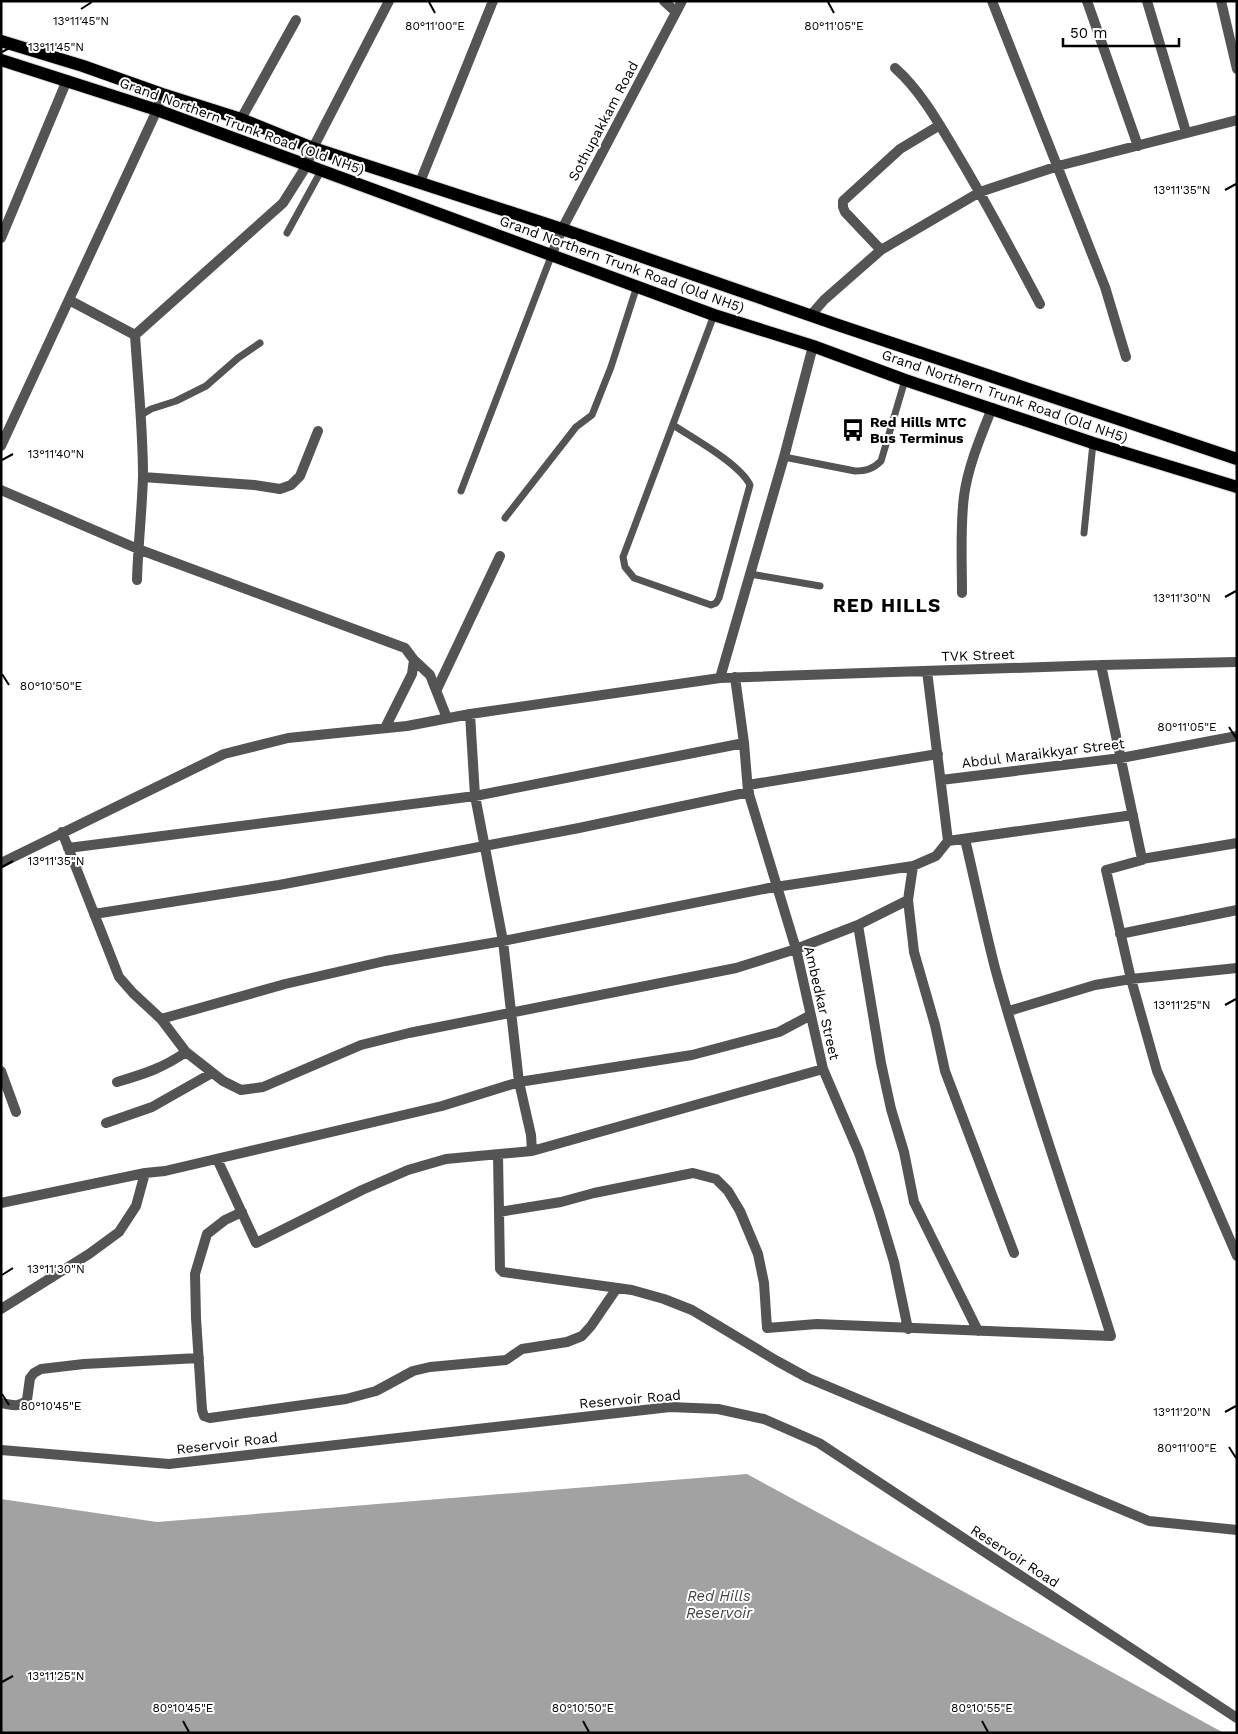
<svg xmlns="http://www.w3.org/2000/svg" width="1238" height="1734" font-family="'Work Sans',sans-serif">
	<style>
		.water { fill: #a2a2a2 }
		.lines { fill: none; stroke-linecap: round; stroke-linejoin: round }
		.primary-casing { stroke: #dbdbdb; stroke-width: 14 }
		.service { stroke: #545454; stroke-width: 7 }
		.minor { stroke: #545454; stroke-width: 10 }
		.tertiary { stroke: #545454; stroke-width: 10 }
		.primary { stroke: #000; stroke-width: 12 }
		.ticks { fill: none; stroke: #000; stroke-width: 2 }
		.labels { text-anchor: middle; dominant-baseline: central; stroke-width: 4; stroke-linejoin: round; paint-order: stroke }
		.street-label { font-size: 14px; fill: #000; stroke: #fff }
		.poi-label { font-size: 14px; font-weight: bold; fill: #000; stroke: #fff; text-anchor: start }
		.water-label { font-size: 15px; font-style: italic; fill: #434343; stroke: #fff }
		.district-label { font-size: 19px; font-weight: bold; letter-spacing: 1px; fill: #000; stroke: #fff }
		.ticks-label { font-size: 12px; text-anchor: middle; fill: #000; stroke: #fff; stroke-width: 4; stroke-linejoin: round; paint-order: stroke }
	</style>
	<rect width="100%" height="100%" fill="#fff"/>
	<!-- water -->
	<path class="water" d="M747 1474 1224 1733H1V1499L157 1522Z"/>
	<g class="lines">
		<defs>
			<path id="primary" d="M1 41 83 66 162 94 241 119 313 148 562 229 838 325 1237 459
				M1 60 157 110 714 315 813 346 905 380 1093 443 1237 487"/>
		</defs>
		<!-- primary casing -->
		<use href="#primary" class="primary-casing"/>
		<!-- service -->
		<path class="service" d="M287 233 321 171
			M141 415 151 409 176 401 206 386 238 358 260 343
			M673 425C693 438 740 464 750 485L719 598 716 603 711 605 634 578 625 567 623 557 714 315
			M784 457 855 471C866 471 873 469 881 461L905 380
			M461 491 552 254
			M505 518 576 427 592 415 611 367 637 286
			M1084 533 1093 443
			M750 574 820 586"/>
		<!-- minor -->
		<path class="minor" d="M664 1 676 12
			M992 1 1105 287 1126 357
			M1087 1 1138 146
			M1147 1 1186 132
			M1221 1 1237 69
			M895 68C919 89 937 120 953 147 984 198 1012 251 1040 304
			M241 119 296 20
			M420 182 493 1
			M1 238 67 80
			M881 250 845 212 843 207V201L900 149 940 125
			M69 300 135 335
			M811 315 824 300 881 250 980 192 1058 166 1237 120
			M1 446 157 110 162 94
			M143 477 254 485 280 489 291 485 300 476 318 431
			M1 490 138 549 405 648 414 660 412 674 385 728
			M137 580C138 545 142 511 143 476 143 429 138 382 135 335L283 203 307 165 313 148 389 1
			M962 593C962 561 960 528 964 496 968 466 981 436 992 408
			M414 660 430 675 447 718
			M1101 665 1142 859
			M735 677 744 743 748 791 796 949 823 1069 859 1153 879 1212 894 1262 908 1329
			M720 678 784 457 813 346
			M437 689 500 556
			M470 714 475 796 503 941 519 1082 531 1135 532 1151
			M941 780 1121 758 1237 736
			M748 785 938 754
			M62 832 119 977 133 993 161 1019 186 1052 223 1081 241 1090 263 1087 361 1045 409 1033 736 968 796 949 858 925 908 900
			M948 841 1133 815
			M1237 843 1142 859V860L1106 870 1131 979 1157 1071 1237 1256
			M68 848 475 796 744 743
			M1 863 224 754 288 738 407 726 470 714 720 678 1101 665 1237 662
			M913 866 908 900 914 952 935 1025 945 1071 1014 1253
			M94 914 279 885 579 828 749 792
			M858 925 881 1063 891 1109 904 1152 914 1202 978 1331
			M1120 934 1237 910
			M1009 1011 1095 985 1131 979 1237 968
			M161 1019 285 984 385 961 503 941 769 888 913 866 936 856 948 841 927 671
			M1 1071 16 1112
			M117 1082C144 1074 163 1068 186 1052
			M106 1123 152 1107 212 1073
			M498 1155 500 1269 503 1272 632 1290 664 1299 692 1310 777 1361 808 1378 1149 1521 1237 1530
			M217 1159 256 1243 362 1190 408 1170 446 1159 532 1151 823 1069
			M1 1203 145 1173 165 1171 442 1106 519 1082 692 1055 779 1032 811 1015
			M242 1212 225 1220 207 1234 195 1274 196 1318 202 1410 204 1416 210 1418 346 1399 376 1391 413 1371 430 1367 506 1360 522 1349 567 1342 582 1336 591 1326 617 1288
			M499 1212 561 1202 594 1193 693 1173 716 1179 728 1191 740 1211 758 1254 764 1283 767 1328 817 1324 1111 1336C1073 1213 1029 1092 995 968 984 925 975 882 965 839
			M1 1309 89 1254 119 1232 136 1206 145 1173
			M1 1403C11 1405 19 1408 27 1400L30 1378 34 1373 41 1369 84 1364 199 1358
			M1 1450 169 1464 670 1407 718 1409 764 1419 819 1443 1237 1718"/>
		<!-- tertiary -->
		<path class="tertiary" d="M552 254 562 229 682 1"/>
		<!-- primary -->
		<use href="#primary" class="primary"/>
	</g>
	<!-- ticks -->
	<path class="ticks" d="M429 2 435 13M828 2 834 13M81 9 92 2M2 52 13 46M1225 190 1236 184M2 460 13 454M1225 597 1236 591M2 674 9 685M1229 727 1236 738M2 867 13 861M1225 1005 1236 999M2 1275 13 1268M2 1394 9 1405M1225 1412 1236 1406M1229 1447 1236 1458M2 1682 13 1676M183 1721 189 1732M583 1721 589 1732M982 1721 988 1732"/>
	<!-- icons -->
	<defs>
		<symbol id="bus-bare" viewBox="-9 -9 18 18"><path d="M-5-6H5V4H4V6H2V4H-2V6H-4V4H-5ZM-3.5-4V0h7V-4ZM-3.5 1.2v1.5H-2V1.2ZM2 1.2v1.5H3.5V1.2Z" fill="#000" stroke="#fff" stroke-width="2.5" paint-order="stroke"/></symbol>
	</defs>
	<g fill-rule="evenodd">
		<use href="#bus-bare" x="837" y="414" width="32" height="32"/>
	</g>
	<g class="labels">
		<!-- street labels -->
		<g class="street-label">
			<text transform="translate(603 121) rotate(-62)">Sothupakkam Road</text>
			<text transform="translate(242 126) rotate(20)">Grand Northern Trunk Road (Old NH5)</text>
			<text transform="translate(622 264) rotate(20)">Grand Northern Trunk Road (Old NH5)</text>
			<text transform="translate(1005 396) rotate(19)">Grand Northern Trunk Road (Old NH5)</text>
			<text transform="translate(978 655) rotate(-2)">TVK Street</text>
			<text transform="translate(1043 753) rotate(-7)">Abdul Maraikkyar Street</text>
			<text transform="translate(822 1003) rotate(77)">Ambedkar Street</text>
			<text transform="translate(630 1399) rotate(-5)">Reservoir Road</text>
			<text transform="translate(227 1443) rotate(-7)">Reservoir Road</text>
			<text transform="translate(1015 1556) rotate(33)">Reservoir Road</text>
		</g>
		<!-- poi labels -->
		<g class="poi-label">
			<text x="870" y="422">Red Hills MTC<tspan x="870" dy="16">Bus Terminus</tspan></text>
		</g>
		<!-- water labels -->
		<g class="water-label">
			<text x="719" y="1596">Red Hills<tspan x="719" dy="17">Reservoir</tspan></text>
		</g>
		<!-- district labels -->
		<g class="district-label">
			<text x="887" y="605">RED HILLS</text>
		</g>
	</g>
	<g class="ticks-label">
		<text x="81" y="25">13°11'45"N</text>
		<text x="435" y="30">80°11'00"E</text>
		<text x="834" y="30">80°11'05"E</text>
		<text x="56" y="51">13°11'45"N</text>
		<text x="1182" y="194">13°11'35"N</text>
		<text x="56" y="458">13°11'40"N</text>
		<text x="1182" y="602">13°11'30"N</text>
		<text x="51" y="690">80°10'50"E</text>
		<text x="1187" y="731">80°11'05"E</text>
		<text x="56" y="865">13°11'35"N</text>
		<text x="1182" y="1009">13°11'25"N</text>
		<text x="56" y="1273">13°11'30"N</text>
		<text x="51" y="1410">80°10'45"E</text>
		<text x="1182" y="1416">13°11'20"N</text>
		<text x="1187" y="1452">80°11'00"E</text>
		<text x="56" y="1680">13°11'25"N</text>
		<text x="183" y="1712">80°10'45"E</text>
		<text x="583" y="1712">80°10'50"E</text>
		<text x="982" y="1712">80°10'55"E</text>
	</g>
	<!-- border -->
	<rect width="1238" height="1734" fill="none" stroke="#000000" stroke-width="5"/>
	<!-- scale -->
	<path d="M1063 38v8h116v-8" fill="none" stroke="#000000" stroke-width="2.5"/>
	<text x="1070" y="38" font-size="15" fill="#000000" stroke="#ffffff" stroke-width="4" paint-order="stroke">50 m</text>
</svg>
